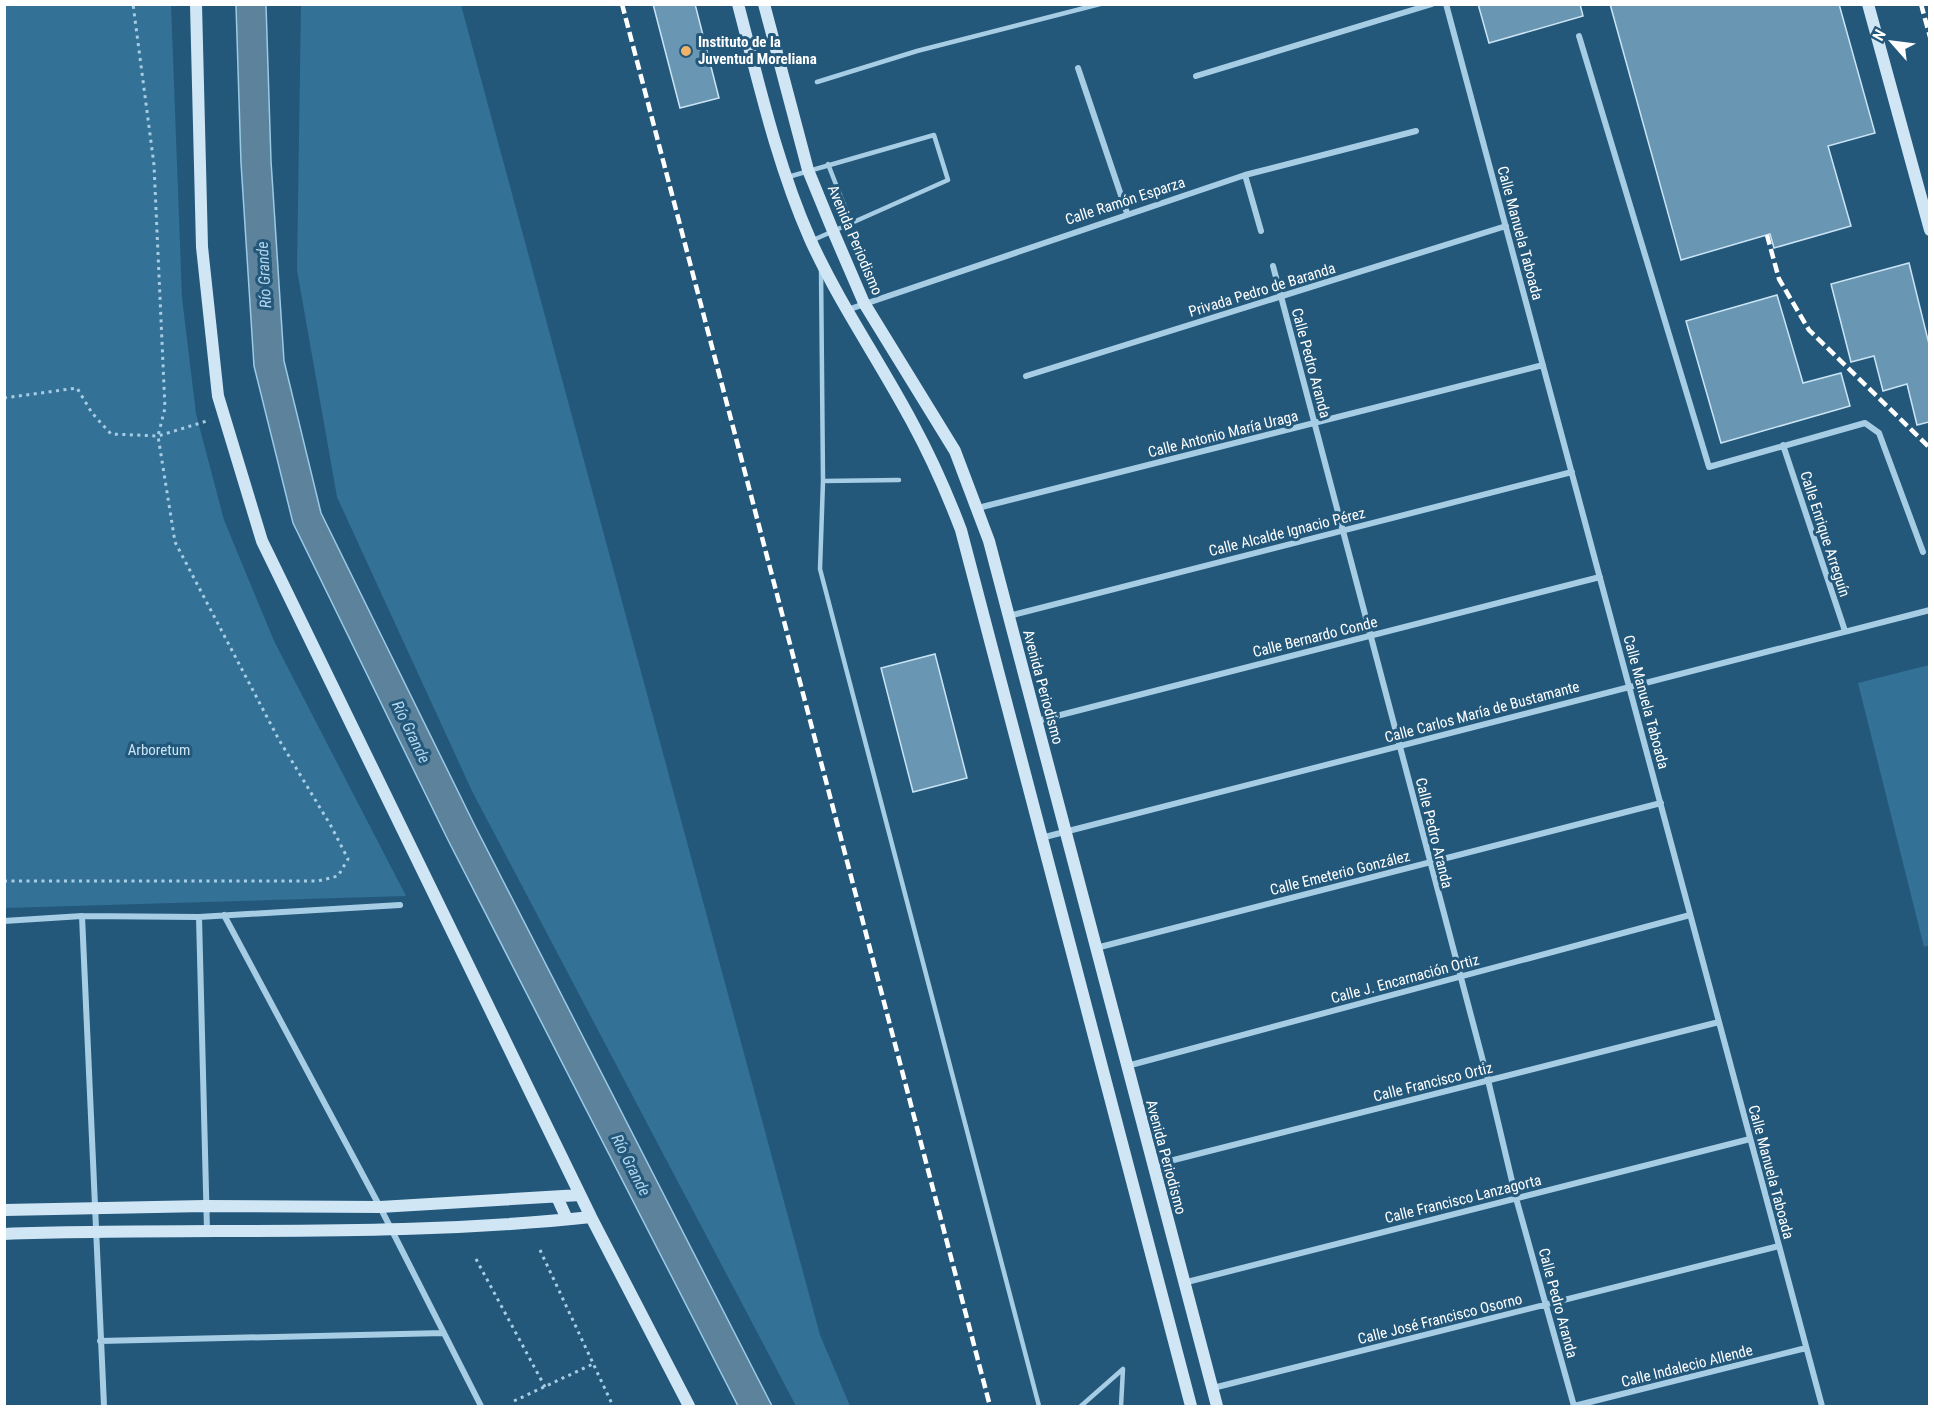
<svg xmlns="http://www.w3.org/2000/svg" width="1934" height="1411" font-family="'Roboto Condensed',sans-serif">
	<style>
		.green { fill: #347197 }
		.water { fill: #5c829c; stroke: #9bcae6; stroke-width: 1.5 }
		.building { fill: #6996b3; stroke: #cae4f4; stroke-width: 1.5 }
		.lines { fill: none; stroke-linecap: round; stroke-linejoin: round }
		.path { stroke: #a7cde5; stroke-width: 3; stroke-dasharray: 3 4.5; stroke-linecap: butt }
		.lane { stroke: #a7cde5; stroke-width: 4.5 }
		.street { stroke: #a7cde5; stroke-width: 6 }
		.secondary { stroke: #d0e6f5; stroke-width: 12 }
		.rail { stroke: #fff; stroke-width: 4.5; stroke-dasharray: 10 4.5; stroke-linecap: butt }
		.poi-dot { fill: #f0b36a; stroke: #23587b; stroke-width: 2 }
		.labels { text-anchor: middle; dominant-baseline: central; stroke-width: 6; stroke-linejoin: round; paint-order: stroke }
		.poi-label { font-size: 15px; font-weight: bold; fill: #fff; stroke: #23587b; text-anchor: start }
		.street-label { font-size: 15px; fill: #fff; stroke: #23587b }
		.park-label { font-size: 15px; fill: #cae4f4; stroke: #23587b }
		.water-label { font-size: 16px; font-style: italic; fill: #b2d6ed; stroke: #23587b }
	</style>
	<rect width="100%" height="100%" fill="#23587b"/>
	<!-- green -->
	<path class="green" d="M4 5H171L182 298 196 414 224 520 274 641 406 896 5 908Z
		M301 5H461L820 1335 850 1406H796L472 791 337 497 297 270Z
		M1929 665 1930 945 1924 947 1858 683Z"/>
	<!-- water -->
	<path class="water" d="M236 5H266L271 161 284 361 321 513 475 826 772 1406H738L448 840 293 523 254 366 241 163Z"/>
	<!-- building -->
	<path class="building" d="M653 4H695L719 98 680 108Z
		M1478 4H1580L1583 16 1489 43Z
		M1610 4H1839L1875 133 1828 146 1851 226 1774 248 1770 234 1681 260Z
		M1909 263 1929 344V422L1917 425 1907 384 1883 391 1874 356 1851 362 1831 284Z
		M1777 295 1803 383 1841 373 1850 406 1721 443 1686 321Z
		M935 654 967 778 913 792 881 668Z"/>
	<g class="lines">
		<!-- path -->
		<path class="path" d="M4 398 77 388 92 413 111 434 158 436 210 420
			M4 881H318L338 876 348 859 331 826 278 738 175 542 158 436 165 408 154 165 133 4
			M540 1250 613 1406
			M476 1259 545 1387
			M514 1401 593 1364"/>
		<!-- lane -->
		<path class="lane" d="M817 82 917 51 1100 4
			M828 164 851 223
			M788 177 934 135 948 180 811 241
			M821 268 823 481 820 569 1039 1406
			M823 481 899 480
			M1081 1406 1123 1369 1121 1406"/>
		<!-- street -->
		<path class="street" d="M1446 4 1822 1406
			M1579 36 1709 467 1865 423 1879 433 1923 552
			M1078 68 1127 213
			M1196 76 1432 4
			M1245 175 1261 231
			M1273 266 1488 1080 1516 1198 1574 1406
			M847 310 1245 175 1416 131
			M1026 376 1506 226
			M1783 445 1845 631
			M978 508 1543 365
			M1009 616 1572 472
			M1037 721 1600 577
			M1041 838 1930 610
			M224 915 380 1207 481 1406
			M82 916 104 1406
			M199 917 207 1230
			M4 921 82 916 199 917 400 905
			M1096 948 1661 803
			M1127 1066 1690 915
			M1154 1165 1719 1022
			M1183 1283 1750 1139
			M100 1341 444 1333
			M1213 1388 1779 1246
			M1574 1406 1806 1348"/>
		<!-- secondary -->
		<path class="secondary" d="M196 4 202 247 218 396 262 541 591 1217 689 1406
			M738 4C759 84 777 164 810 239 839 303 879 360 912 422 931 457 947 493 961 530L1191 1406
			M764 4 808 170 833 231 864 303 955 451 989 541 1217 1406
			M1868 4 1930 230
			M557 1197 567 1219
			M4 1210 205 1206 380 1207 580 1195
			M4 1234C200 1227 396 1238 591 1217"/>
		<!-- rail -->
		<path class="rail" d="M622 4 990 1406
			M1921 4 1930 37
			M1767 235 1779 279 1809 330 1930 448"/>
	</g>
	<!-- markers -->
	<circle class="poi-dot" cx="686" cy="51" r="6"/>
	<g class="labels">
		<!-- poi labels -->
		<g class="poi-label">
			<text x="698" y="42">Instituto de la<tspan x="698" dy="17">Juventud Moreliana</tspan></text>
		</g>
		<!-- street labels -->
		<g class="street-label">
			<text transform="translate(1125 201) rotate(-18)">Calle Ramón Esparza</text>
			<text transform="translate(1520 233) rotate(75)">Calle Manuela Taboada</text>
			<text transform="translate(855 240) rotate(67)">Avenida Periodismo</text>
			<text transform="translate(1262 290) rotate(-17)">Privada Pedro de Baranda</text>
			<text transform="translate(1311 363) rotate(75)">Calle Pedro Aranda</text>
			<text transform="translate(1223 434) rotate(-14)">Calle Antonio María Uraga</text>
			<text transform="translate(1287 532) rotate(-14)">Calle Alcalde Ignacio Pérez</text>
			<text transform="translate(1825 534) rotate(72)">Calle Enrique Arreguín</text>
			<text transform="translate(1315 637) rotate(-14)">Calle Bernardo Conde</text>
			<text transform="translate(1043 687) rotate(75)">Avenida Periodismo</text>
			<text transform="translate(1646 702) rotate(75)">Calle Manuela Taboada</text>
			<text transform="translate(1482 712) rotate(-15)">Calle Carlos María de Bustamante</text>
			<text transform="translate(1434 833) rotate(76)">Calle Pedro Aranda</text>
			<text transform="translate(1340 873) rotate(-14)">Calle Emeterio González</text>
			<text transform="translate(1405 979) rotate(-15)">Calle J. Encarnación Ortiz</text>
			<text transform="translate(1433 1082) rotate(-14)">Calle Francisco Ortiz</text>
			<text transform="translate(1166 1157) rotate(75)">Avenida Periodismo</text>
			<text transform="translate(1771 1172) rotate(75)">Calle Manuela Taboada</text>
			<text transform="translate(1463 1199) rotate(-14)">Calle Francisco Lanzagorta</text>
			<text transform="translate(1558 1303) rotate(75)">Calle Pedro Aranda</text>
			<text transform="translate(1440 1319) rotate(-14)">Calle José Francisco Osorno</text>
			<text transform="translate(1687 1366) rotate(-14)">Calle Indalecio Allende</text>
		</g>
		<!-- park labels -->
		<g class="park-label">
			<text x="159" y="750">Arboretum</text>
		</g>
		<!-- water labels -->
		<g class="water-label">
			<text transform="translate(264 275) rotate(-93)">Río Grande</text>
			<text transform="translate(411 732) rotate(64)">Río Grande</text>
			<text transform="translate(631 1165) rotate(63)">Río Grande</text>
		</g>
	</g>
	<!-- border -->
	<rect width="1934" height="1411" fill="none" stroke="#ffffff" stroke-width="12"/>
	<!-- north arrow -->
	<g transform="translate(1892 42) rotate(298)" stroke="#23587b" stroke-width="4.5" paint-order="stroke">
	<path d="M0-4.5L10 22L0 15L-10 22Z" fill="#ffffff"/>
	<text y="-9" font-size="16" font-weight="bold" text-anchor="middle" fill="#ffffff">N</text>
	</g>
</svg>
